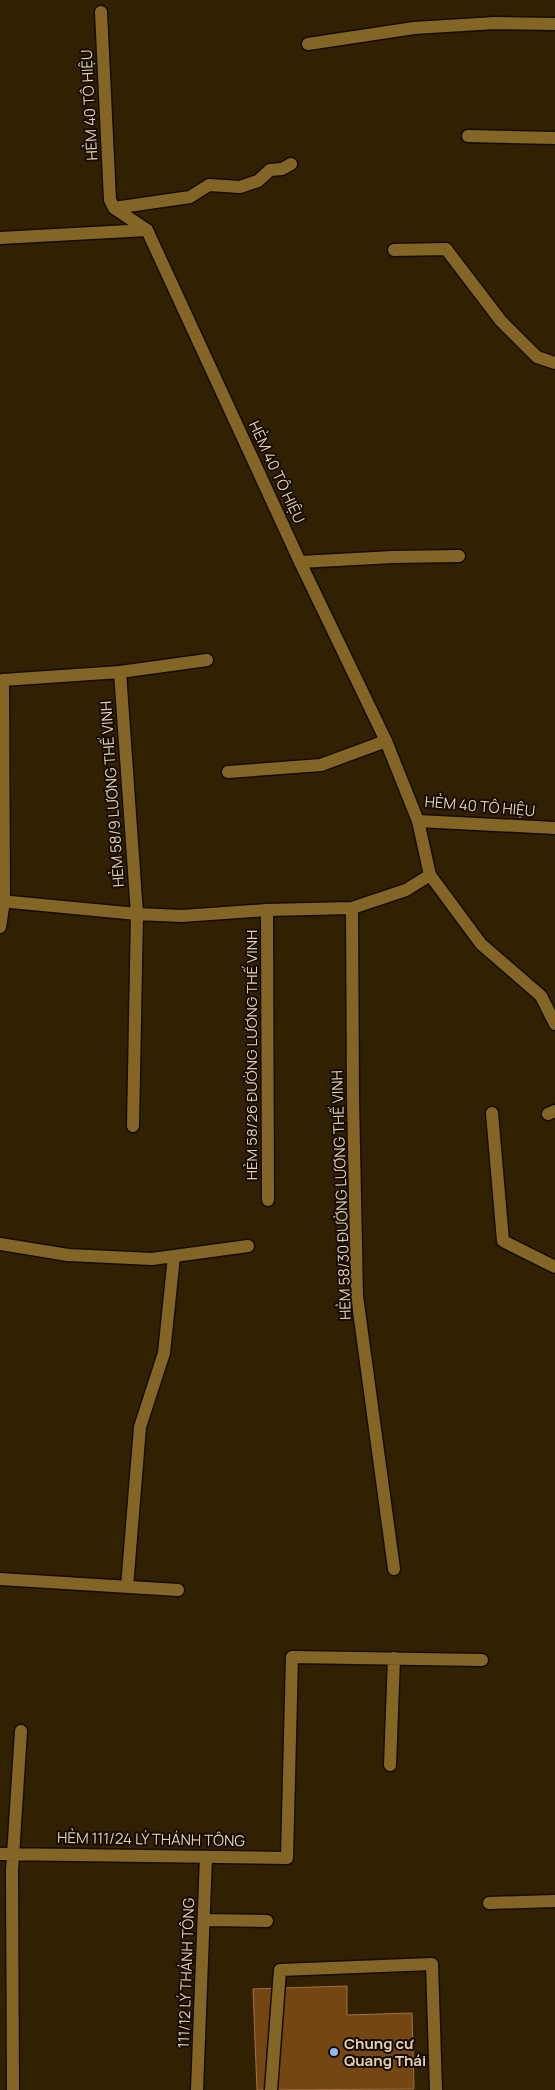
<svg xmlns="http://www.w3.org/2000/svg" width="555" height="2090" font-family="Manrope,sans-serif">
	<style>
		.building { fill: #744612; stroke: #a37142 }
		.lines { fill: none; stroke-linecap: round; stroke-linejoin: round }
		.service-casing { stroke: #150c00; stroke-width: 15 }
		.minor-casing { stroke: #150c00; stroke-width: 15 }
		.service { stroke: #836525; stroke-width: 12 }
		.minor { stroke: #836525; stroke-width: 12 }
		.poi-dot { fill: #93b7fd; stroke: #160b00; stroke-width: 2 }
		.labels { text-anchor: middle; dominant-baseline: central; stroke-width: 4; stroke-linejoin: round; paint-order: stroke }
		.street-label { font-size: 15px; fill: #e3d3b5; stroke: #160b00 }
		.poi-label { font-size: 15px; font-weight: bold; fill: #e3d3b5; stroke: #160b00; text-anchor: start }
	</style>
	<rect width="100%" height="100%" fill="#312100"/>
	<!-- building -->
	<path class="building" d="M347 1986V2015L412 2013 414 2089 257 2090 253 1989Z"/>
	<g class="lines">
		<defs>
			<path id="service" d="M308 44 414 28 495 23 555 24
				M468 136 555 138
				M394 250 446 249 501 321 537 357 555 363
				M300 562 393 557 459 556
				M228 772 321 765 386 741
				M418 821 430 875 481 944 541 996 555 1024
				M267 910 268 1200
				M0 927 4 901 3 680 120 672 207 660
				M492 1113 503 1241 555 1267
				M548 1114 555 1111
				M0 1244 68 1255 152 1259 248 1246
				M0 1579 178 1590
				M127 1587 140 1427 164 1353 174 1256
				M204 1920 267 1921
				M197 2090 206 1857
				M271 2090 280 1970 432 1964 436 2090"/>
			<path id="minor" d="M101 12 110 200 114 208 147 230 300 562 386 741 418 821 555 828
				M114 208 190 197 209 185 240 187 258 181 270 170 282 169 291 164
				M0 238 147 230
				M120 672 137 914 133 1126
				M0 901 137 914 182 916 267 910 352 908 406 890 430 875
				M352 908 353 1098 357 1296 394 1569
				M390 1765 394 1658
				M0 1854 287 1858 292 1657 482 1660
				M489 1903 555 1901
				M13 2090 12 1871 21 1731"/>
		</defs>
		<!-- service casing -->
		<use href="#service" class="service-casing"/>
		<!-- minor casing -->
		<use href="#minor" class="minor-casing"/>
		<!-- service -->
		<use href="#service" class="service"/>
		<!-- minor -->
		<use href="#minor" class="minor"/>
	</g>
	<!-- markers -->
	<circle class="poi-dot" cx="334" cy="2052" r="5"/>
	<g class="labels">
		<!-- street labels -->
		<g class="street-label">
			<text transform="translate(89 105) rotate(-93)">HẺM 40 TÔ HIỆU</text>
			<text transform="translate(277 472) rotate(65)">HẺM 40 TÔ HIỆU</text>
			<text transform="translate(112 794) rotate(-94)">HẺM 58/9 LƯƠNG THẾ VINH</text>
			<text transform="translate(480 806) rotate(5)">HẺM 40 TÔ HIỆU</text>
			<text transform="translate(251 1055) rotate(-90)">HẺM 58/26 ĐƯỜNG LƯƠNG THẾ VINH</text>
			<text transform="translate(341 1195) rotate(-92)">HẺM 58/30 ĐƯỜNG LƯƠNG THẾ VINH</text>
			<text transform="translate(151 1839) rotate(1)">HẺM 111/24 LÝ THÁNH TÔNG</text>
			<text transform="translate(186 1973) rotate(-88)">111/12 LÝ THÁNH TÔNG</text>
		</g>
		<!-- poi labels -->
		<g class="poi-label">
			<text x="344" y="2043">Chung cư<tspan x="344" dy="17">Quang Thái</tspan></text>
		</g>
	</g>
</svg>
